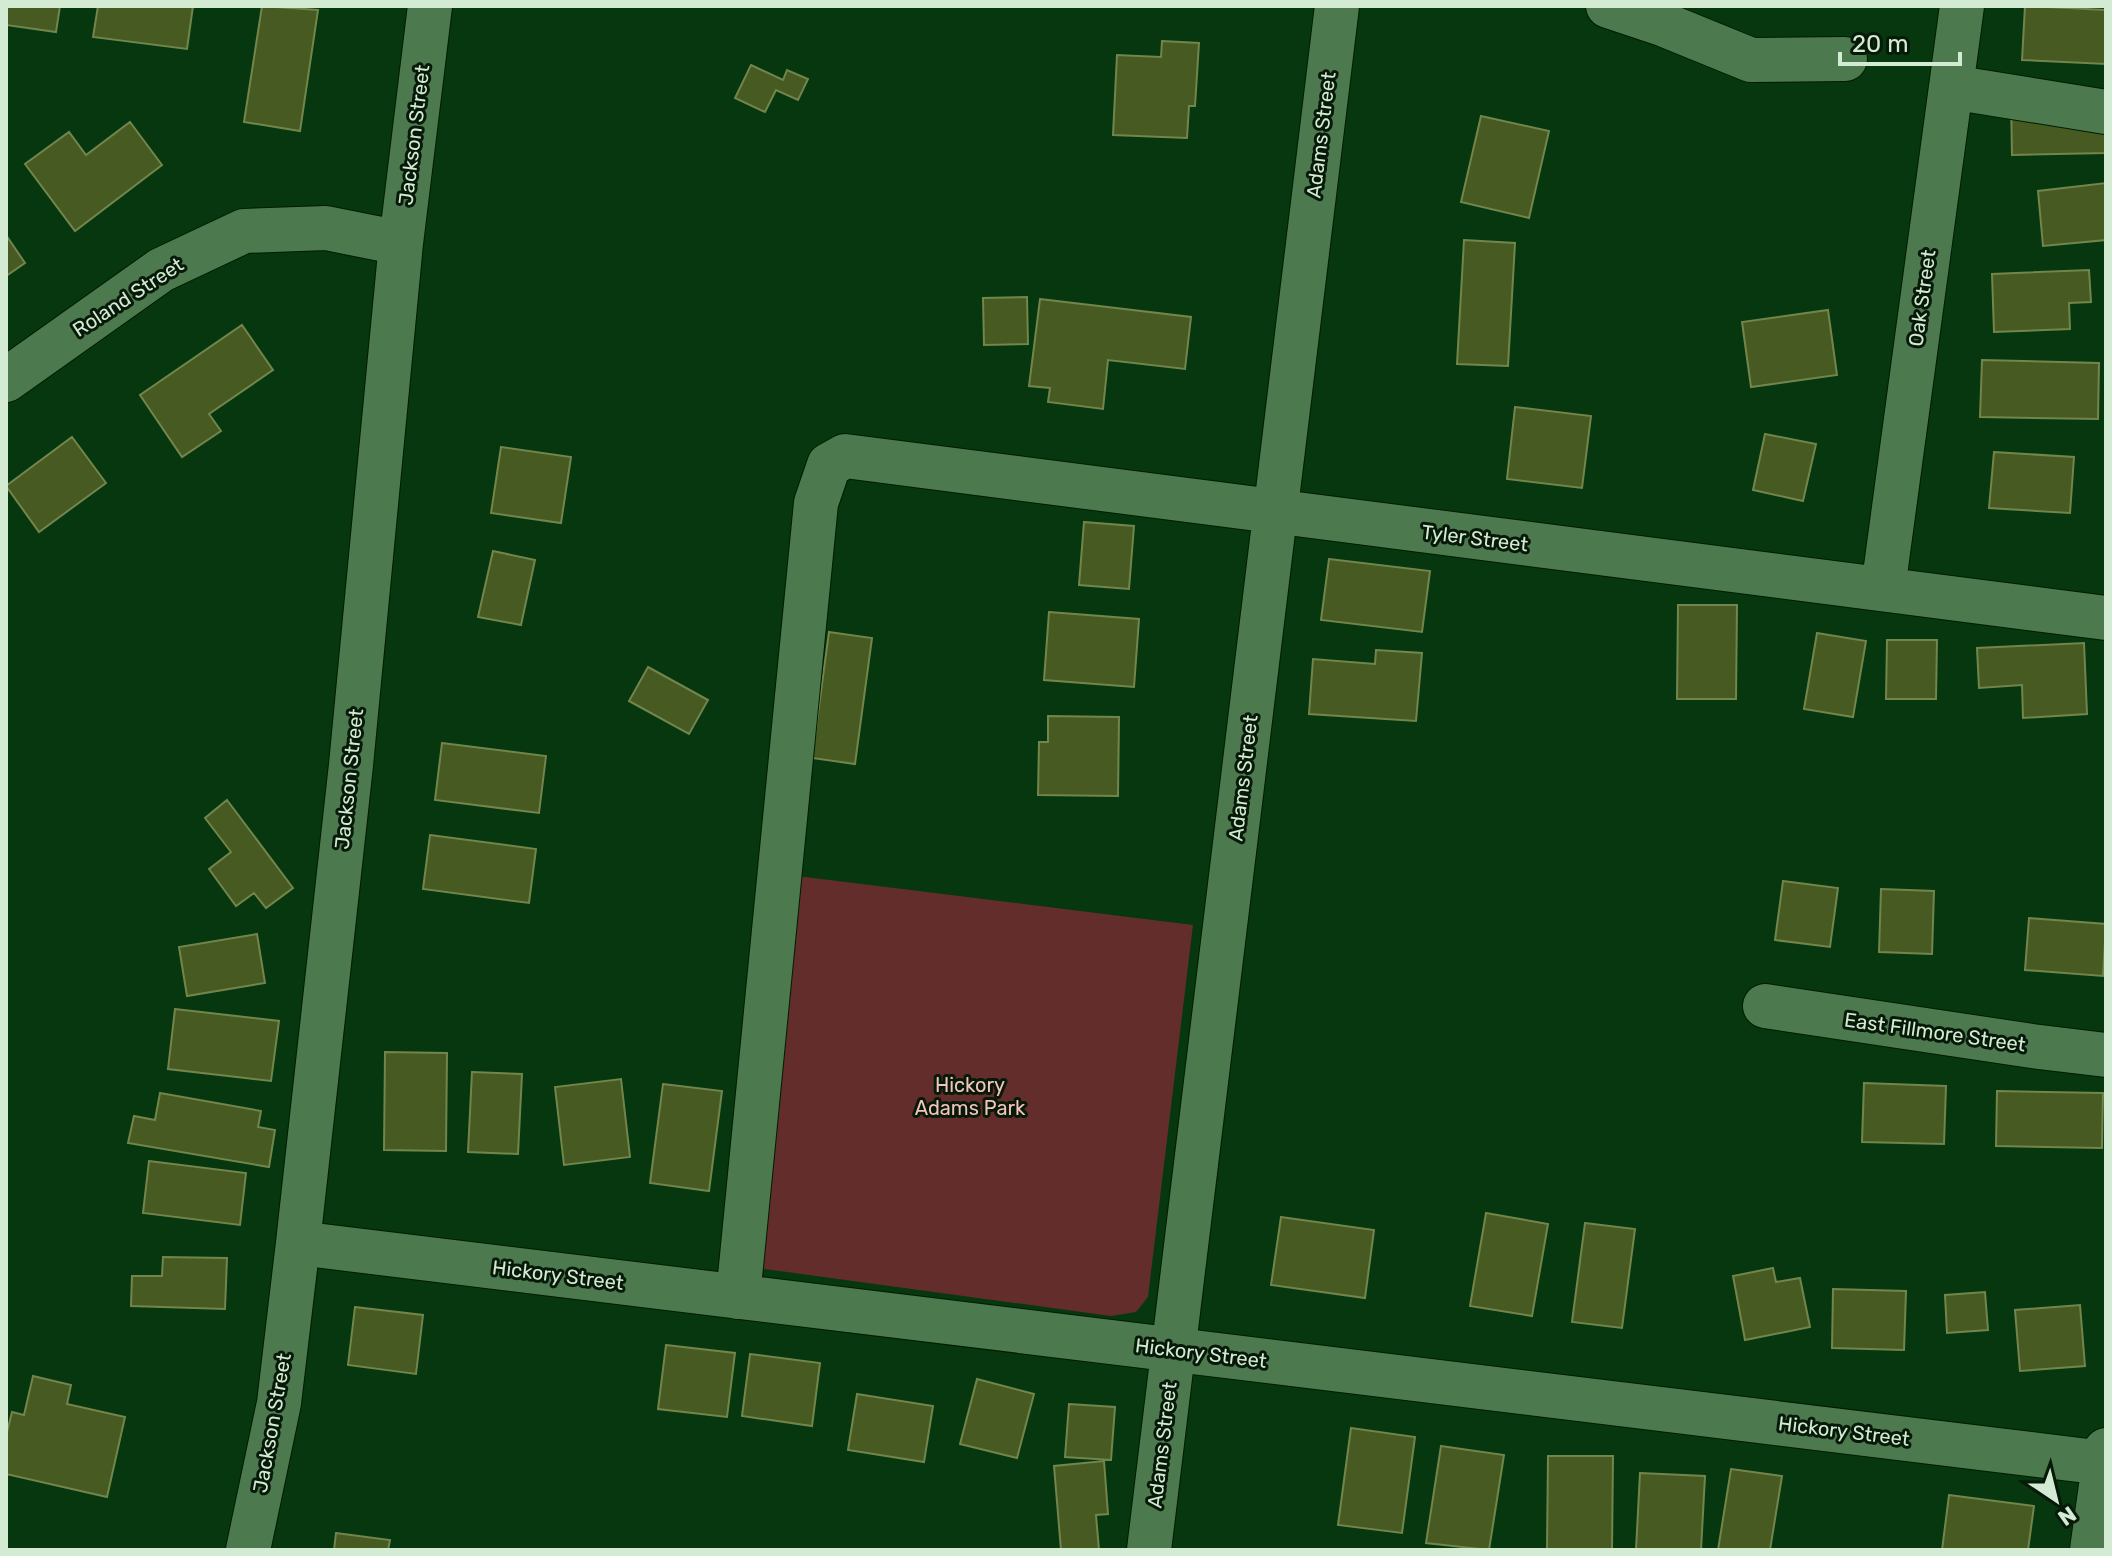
<svg xmlns="http://www.w3.org/2000/svg" width="2112" height="1556" font-family="Rubik,sans-serif">
	<style>
		.green { fill: #622d2a }
		.building { fill: #475a21; stroke: #71854c; stroke-width: 2 }
		.lines { fill: none; stroke-linecap: round; stroke-linejoin: round }
		.minor-casing { stroke: #001c01; stroke-width: 46 }
		.minor { stroke: #4c794d; stroke-width: 44 }
		.labels { text-anchor: middle; dominant-baseline: central; stroke-width: 6; stroke-linejoin: round; paint-order: stroke }
		.street-label { font-size: 20px; fill: #d2ebd2; stroke: #071908 }
		.park-label { font-size: 20px; fill: #f3c3be; stroke: #071908 }
	</style>
	<rect width="100%" height="100%" fill="#07370e"/>
	<!-- green -->
	<path class="green" d="M797 876 1193 925 1148 1297 1136 1312 1111 1316 750 1267Z"/>
	<!-- building -->
	<path class="building" d="M6 6H60L56 32 6 25Z
		M98 6H193L187 49 93 37Z
		M262 6 318 10 300 131 244 122Z
		M2025 6 2106 10V64L2022 60Z
		M1162 41 1199 43 1195 106H1189L1187 138 1113 135 1117 55 1161 57Z
		M751 65 783 80 787 70 808 79 798 100 776 90 765 112 735 98Z
		M2106 98V153L2012 155 2011 100Z
		M1481 116 1549 131 1529 218 1461 202Z
		M130 122 162 165 75 231 25 164 69 132 86 155Z
		M2106 183V240L2043 246 2038 191Z
		M6 235 25 263 6 276Z
		M1464 240 1515 243 1508 366 1457 364Z
		M2089 270 2091 302 2069 303 2070 329 1994 332 1992 274Z
		M1027 297 1028 344 984 345 983 298Z
		M1040 299 1191 317 1185 369 1108 360 1103 409 1048 402 1050 388 1029 386Z
		M1828 310 1837 375 1751 387 1742 322Z
		M242 325 273 370 209 414 221 431 182 457 140 395Z
		M1982 360 2099 363 2098 419 1980 417Z
		M1515 407 1591 416 1582 488 1507 479Z
		M1765 434 1816 444 1803 501 1753 490Z
		M72 437 106 483 39 532 6 486Z
		M501 447 571 457 561 523 491 513Z
		M1994 452 2074 457 2070 513 1989 508Z
		M1084 522 1134 526 1129 589 1079 585Z
		M493 551 535 560 521 625 478 617Z
		M1329 559 1430 571 1422 632 1321 620Z
		M1678 605H1737L1736 699H1677Z
		M1049 612 1139 619 1134 687 1044 680Z
		M829 632 872 638 855 764 812 758Z
		M1817 633 1866 641 1853 717 1804 709Z
		M1887 640H1937L1936 699H1886Z
		M2084 643 2087 714 2023 718 2022 685 1979 688 1977 648Z
		M1376 650 1422 653 1416 721 1309 714 1313 659 1375 664Z
		M648 667 708 700 689 734 629 701Z
		M1048 716 1119 717 1118 796 1038 795 1039 742H1048Z
		M442 743 546 756 539 813 435 800Z
		M227 800 293 888 266 908 254 893 236 906 209 869 231 852 205 818Z
		M430 835 536 849 529 903 423 889Z
		M1783 881 1838 888 1830 947 1775 940Z
		M1881 889 1934 891 1932 954 1879 952Z
		M2029 918 2106 924 2103 976 2025 970Z
		M257 934 265 983 187 996 179 947Z
		M175 1009 279 1021 271 1081 168 1069Z
		M385 1052 447 1053 446 1151 384 1150Z
		M472 1072 522 1074 518 1154 468 1152Z
		M621 1079 630 1157 564 1165 555 1087Z
		M1864 1083 1946 1086 1944 1144 1862 1142Z
		M663 1084 722 1091 709 1191 650 1183Z
		M1997 1091 2103 1093 2102 1148 1996 1146Z
		M160 1093 261 1111 258 1127 275 1130 269 1167 128 1143 134 1116 155 1120Z
		M149 1161 246 1173 240 1225 143 1213Z
		M1486 1213 1548 1224 1532 1316 1470 1306Z
		M1281 1217 1374 1230 1365 1298 1271 1285Z
		M1585 1223 1635 1229 1622 1328 1572 1322Z
		M163 1257 227 1258 225 1309 131 1306 132 1276H162Z
		M1773 1268 1776 1282 1800 1278 1810 1327 1745 1340 1733 1276Z
		M1833 1289 1906 1291 1904 1350 1832 1348Z
		M1985 1292 1988 1330 1947 1333 1945 1295Z
		M2080 1305 2085 1366 2020 1371 2015 1310Z
		M355 1307 423 1315 416 1374 348 1365Z
		M666 1345 735 1353 727 1417 658 1409Z
		M750 1354 820 1363 812 1426 742 1416Z
		M33 1376 71 1385 67 1404 125 1417 107 1497 6 1474V1436L12 1412 24 1415Z
		M977 1379 1034 1394 1017 1458 960 1444Z
		M857 1394 933 1406 924 1462 848 1450Z
		M1069 1404 1115 1407 1111 1460 1065 1457Z
		M1351 1428 1415 1437 1402 1533 1338 1525Z
		M1441 1446 1504 1455 1489 1550 1426 1543Z
		M1548 1456H1613L1612 1550H1547Z
		M1104 1461 1108 1514 1096 1515 1099 1550H1061L1054 1466Z
		M1731 1469 1782 1476 1770 1550H1718Z
		M1640 1473 1705 1476 1701 1550H1636Z
		M1949 1495 2034 1506 2028 1550H1942Z
		M336 1533 390 1540 388 1550H334Z"/>
	<g class="lines">
		<defs>
			<path id="minor" d="M1608 6 1665 25 1751 60 1845 59
				M1951 87 2106 112
				M6 380 161 270 244 231 326 228 401 243
				M1883 589 1962 6
				M1765 1006 2032 1046 2106 1055
				M298 1243 2104 1463
				M738 1297 816 503 829 465 845 456 2106 618
				M248 1550 279 1403 298 1243 351 765 401 243 430 6
				M1149 1550 1337 6
				M2092 1550 2106 1450"/>
		</defs>
		<!-- minor casing -->
		<use href="#minor" class="minor-casing"/>
		<!-- minor -->
		<use href="#minor" class="minor"/>
	</g>
	<g class="labels">
		<!-- street labels -->
		<g class="street-label">
			<text transform="translate(414 135) rotate(-83)">Jackson Street</text>
			<text transform="translate(1321 135) rotate(-83)">Adams Street</text>
			<text transform="translate(128 297) rotate(-33)">Roland Street</text>
			<text transform="translate(1922 298) rotate(-82)">Oak Street</text>
			<text transform="translate(1475 538) rotate(7)">Tyler Street</text>
			<text transform="translate(1243 778) rotate(-83)">Adams Street</text>
			<text transform="translate(349 779) rotate(-84)">Jackson Street</text>
			<text transform="translate(1935 1032) rotate(8)">East Fillmore Street</text>
			<text transform="translate(558 1275) rotate(7)">Hickory Street</text>
			<text transform="translate(1201 1353) rotate(7)">Hickory Street</text>
			<text transform="translate(272 1423) rotate(-80)">Jackson Street</text>
			<text transform="translate(1844 1431) rotate(7)">Hickory Street</text>
			<text transform="translate(1162 1445) rotate(-83)">Adams Street</text>
		</g>
		<!-- park labels -->
		<g class="park-label">
			<text x="970" y="1085">Hickory<tspan x="970" dy="23">Adams Park</tspan></text>
		</g>
	</g>
	<!-- border -->
	<rect width="2112" height="1556" fill="none" stroke="#d2ebd2" stroke-width="16"/>
	<!-- north arrow -->
	<g transform="translate(2056 1500) rotate(145)" stroke="#071908" stroke-width="6" paint-order="stroke">
	<path d="M0-6L14 30L0 20L-14 30Z" fill="#d2ebd2"/>
	<text y="-12" font-size="22" font-weight="bold" text-anchor="middle" fill="#d2ebd2">N</text>
	</g>
	<!-- scale -->
	<path d="M1840 52v12h120v-12" fill="none" stroke="#d2ebd2" stroke-width="4"/>
	<text x="1852" y="52" font-size="24" fill="#d2ebd2" stroke="#071908" stroke-width="6" paint-order="stroke">20 m</text>
</svg>
